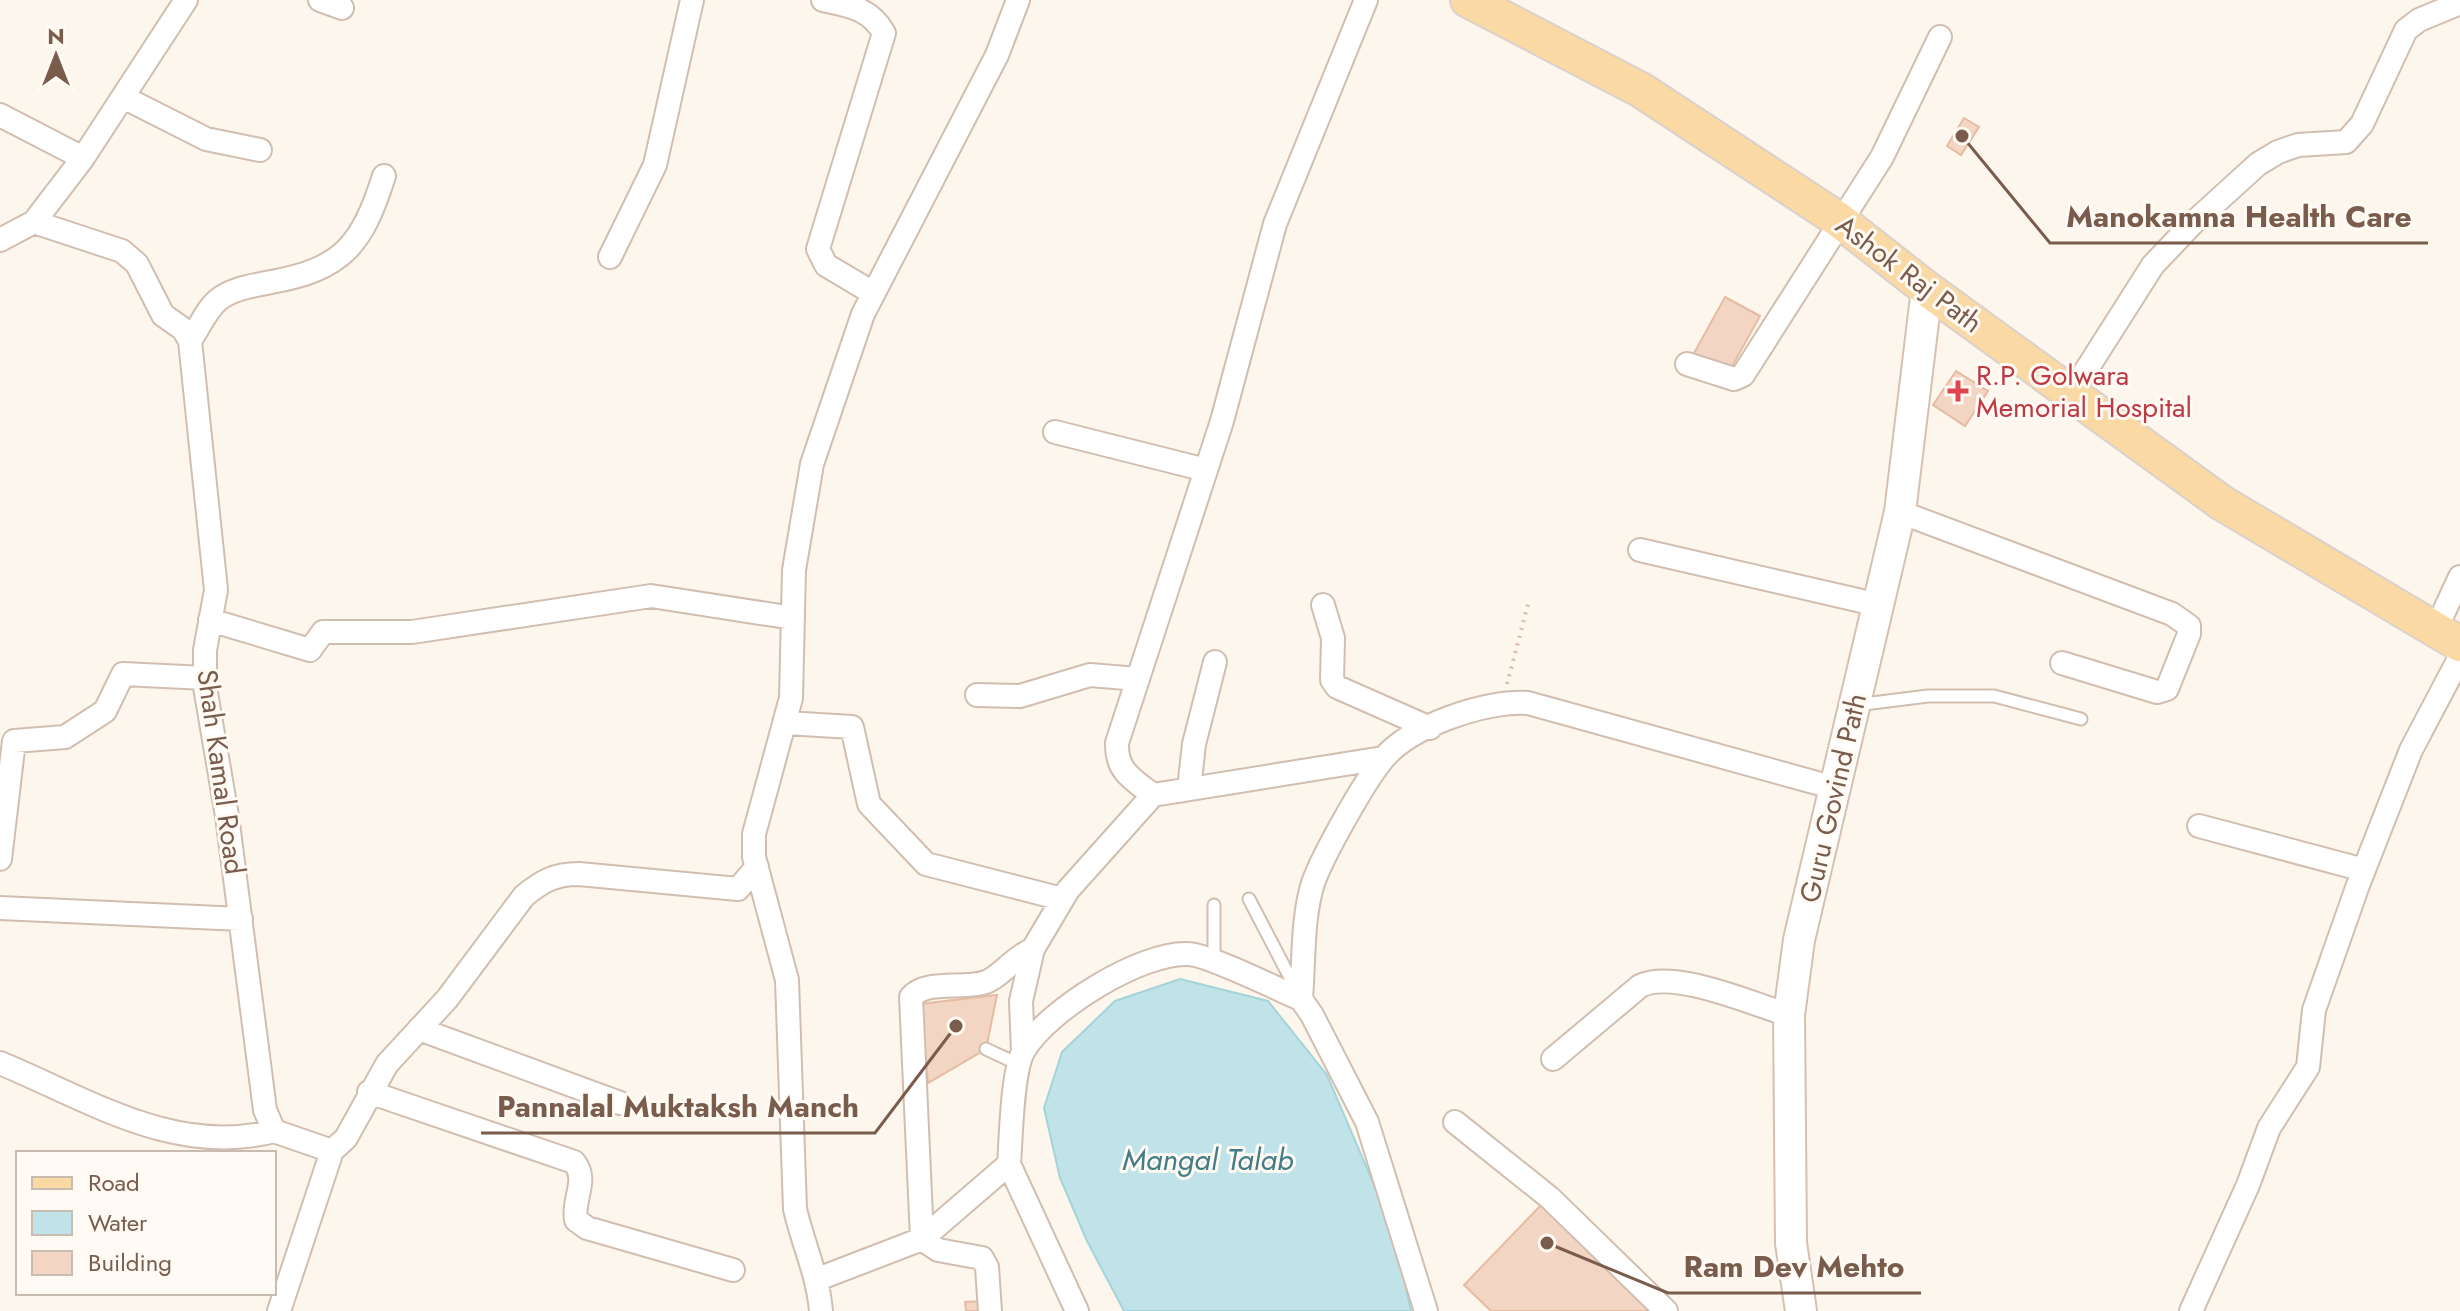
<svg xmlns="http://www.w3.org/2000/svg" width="2460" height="1311" font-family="Jost,sans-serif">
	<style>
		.water { fill: #bfe3e8; stroke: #a5d3da; stroke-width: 2 }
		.building { fill: #f3d5c3; stroke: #e6bba3; stroke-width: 2 }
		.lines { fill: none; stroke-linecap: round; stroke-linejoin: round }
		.lane-casing { stroke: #d1beb0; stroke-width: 15 }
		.street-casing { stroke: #d1beb0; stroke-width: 26 }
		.secondary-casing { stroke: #d6c0b0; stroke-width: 34 }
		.primary-casing { stroke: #dad1cd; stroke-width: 38 }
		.path { stroke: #d9b8a5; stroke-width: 4; stroke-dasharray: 2 6; stroke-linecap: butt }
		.lane { stroke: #fff; stroke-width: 11 }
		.street { stroke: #fff; stroke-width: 22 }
		.secondary { stroke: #fff; stroke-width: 30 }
		.primary { stroke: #fbd9a5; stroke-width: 34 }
		.health-dot { fill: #e0444e; stroke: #fffaf3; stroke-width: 3 }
		.labels { text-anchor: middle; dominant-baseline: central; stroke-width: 6; stroke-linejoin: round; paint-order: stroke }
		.street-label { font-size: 28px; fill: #7a5c4d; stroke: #fffaf3 }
		.health-label { font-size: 28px; fill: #be3a42; stroke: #fffaf3; text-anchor: start }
		.water-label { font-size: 30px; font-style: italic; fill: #437c86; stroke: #fffaf3 }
		.leader { fill: none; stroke: #7a5c4d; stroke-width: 3 }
		.callout-dot { fill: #7a5c4d; stroke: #fffaf3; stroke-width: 3 }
		.callout-label { font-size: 30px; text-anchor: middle; font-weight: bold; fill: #7a5c4d; stroke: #fffaf3; stroke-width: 6; stroke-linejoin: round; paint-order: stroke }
	</style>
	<rect width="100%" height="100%" fill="#fdf6ec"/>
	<!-- water -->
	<path class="water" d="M1180 979 1268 1001 1327 1075 1393 1229 1411 1311H1124L1087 1241 1060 1178 1044 1108 1062 1052 1115 1001Z"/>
	<!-- building -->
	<path class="building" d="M1964 118 1979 127 1961 155 1947 146Z
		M1725 297 1760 316 1729 372 1694 353Z
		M1956 371 1988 391 1965 426 1933 405Z
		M997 995 986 1049 928 1083 920 1004Z
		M1544 1202 1663 1311H1491L1464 1285Z
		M986 1301V1311H966L965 1302Z"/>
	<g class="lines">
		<defs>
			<path id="lane" d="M1856 705 1928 696H1994L2081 719
				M1249 899 1297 991
				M1214 963V905
				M986 1049 1020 1065"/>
			<path id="street" d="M320 0 342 8
				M823 0C849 6 870 8 884 33L818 249 826 265 873 293
				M123 97 206 139 260 150
				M0 115 83 158
				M34 222 122 251 137 264 163 315 183 329 190 341 216 590 205 650V687L227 816 265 1110 274 1131 332 1151 279 1311
				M0 240 34 222 83 158 186 0
				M610 257 655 165 692 0
				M190 341C199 328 206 310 218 300 233 288 253 286 271 282 343 269 362 245 384 176
				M1687 364 1734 379 1743 375 1882 157 1940 37
				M2071 394 2153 265 2192 224 2258 164 2278 152 2298 145 2346 142 2362 124 2406 30 2419 20 2460 3
				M1055 432 1206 470
				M1900 512 2172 614 2189 626V634L2167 689 2157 692 2062 663
				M1640 550 1879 605
				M1323 605 1333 638 1332 680 1337 687 1430 728
				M210 620 310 650 323 632H412L651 596 793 618
				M2435 631 2460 577
				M977 695 1020 696 1090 675 1138 679
				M786 723 852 727 869 804 926 864 1062 899
				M1189 789 1194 744 1215 662
				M1153 795C1132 779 1116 771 1117 743L1222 421 1275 224 1366 0
				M2199 826 2364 870
				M0 859 14 741 65 737 105 711 123 674 205 678
				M0 908 241 919
				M1301 999C1304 962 1302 918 1313 883 1323 855 1364 782 1383 759 1410 726 1486 700 1528 703L1835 788
				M419 1029 620 1103
				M1023 1051 1021 1001 1033 949 1068 890 1153 795 1383 758
				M1553 1059 1640 986C1674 969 1752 1004 1789 1015
				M0 1063C89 1100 176 1157 274 1131
				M369 1092 574 1162C589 1180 572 1199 576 1220L587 1228 733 1270
				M1455 1122 1550 1198 1666 1311
				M332 1151 346 1138 387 1064 447 999 524 896C542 881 555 874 579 874L738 889 757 867
				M1009 1164 1077 1311
				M922 1239 911 997C927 979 964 990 986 982 1000 977 1013 958 1033 949
				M922 1239 938 1250 982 1258 987 1267 990 1311
				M818 1279 922 1239 1009 1164C1011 1138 1012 1070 1024 1050 1049 1009 1141 952 1188 954 1207 954 1279 990 1301 999L1312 1015 1367 1122 1426 1311
				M821 1311C818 1275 803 1244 795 1209L787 980 754 857V834L791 698 794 570 812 464 863 314 997 55 1018 0
				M2191 1311 2248 1185 2269 1128 2308 1067 2314 1010 2358 885 2411 750 2460 657"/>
			<path id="secondary" d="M1801 1311 1791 1243 1789 1015 1799 940 1900 512 1927 289"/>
			<path id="primary" d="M1468 0 1641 90 1839 220 1927 289 2222 503 2460 644"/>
		</defs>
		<!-- lane casing -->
		<use href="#lane" class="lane-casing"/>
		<!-- street casing -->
		<use href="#street" class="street-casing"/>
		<!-- secondary casing -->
		<use href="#secondary" class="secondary-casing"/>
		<!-- primary casing -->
		<use href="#primary" class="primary-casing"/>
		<!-- path -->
		<path class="path" d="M1507 684 1528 604"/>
		<!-- lane -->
		<use href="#lane" class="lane"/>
		<!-- street -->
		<use href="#street" class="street"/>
		<!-- secondary -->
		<use href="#secondary" class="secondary"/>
		<!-- primary -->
		<use href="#primary" class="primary"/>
	</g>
	<!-- markers -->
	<path class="health-dot" d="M1954 379h8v8h8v8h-8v8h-8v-8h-8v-8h8z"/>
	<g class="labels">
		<!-- street labels -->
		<g class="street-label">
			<text transform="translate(1909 274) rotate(37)">Ashok Raj Path</text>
			<text transform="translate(221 772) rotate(82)">Shah Kamal Road</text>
			<text transform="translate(1833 798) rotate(-77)">Guru Govind Path</text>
		</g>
		<!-- health labels -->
		<g class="health-label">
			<text x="1976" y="375">R.P. Golwara<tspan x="1976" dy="32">Memorial Hospital</tspan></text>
		</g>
		<!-- water labels -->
		<g class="water-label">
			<text x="1208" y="1159">Mangal Talab</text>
		</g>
	</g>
	<!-- callouts -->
	<path class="leader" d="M1962 136L2050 243H2428M956 1026L875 1133H481M1547 1243L1668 1293H1921"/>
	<g class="callout-dot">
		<circle cx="1962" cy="136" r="8"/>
		<circle cx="956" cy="1026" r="8"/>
		<circle cx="1547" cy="1243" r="8"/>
	</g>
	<g class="callout-label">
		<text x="2239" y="227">Manokamna Health Care</text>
		<text x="678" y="1117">Pannalal Muktaksh Manch</text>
		<text x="1794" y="1277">Ram Dev Mehto</text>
	</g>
	<!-- legend -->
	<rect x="16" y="1151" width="260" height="144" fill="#fffaf3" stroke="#cabbb1" stroke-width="2"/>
	<rect x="32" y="1177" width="40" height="12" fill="#fbd9a5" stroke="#cabbb1" stroke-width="2"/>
	<text x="88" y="1191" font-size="24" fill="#7a5c4d">Road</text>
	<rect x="32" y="1211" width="40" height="24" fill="#bfe3e8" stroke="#cabbb1" stroke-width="2"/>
	<text x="88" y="1231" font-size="24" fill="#7a5c4d">Water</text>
	<rect x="32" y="1251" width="40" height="24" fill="#f3d5c3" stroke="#cabbb1" stroke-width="2"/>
	<text x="88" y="1271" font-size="24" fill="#7a5c4d">Building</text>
	<!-- north arrow -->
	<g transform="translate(56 56)" stroke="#fffaf3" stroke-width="6" paint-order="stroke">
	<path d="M0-6L14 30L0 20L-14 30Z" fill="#7a5c4d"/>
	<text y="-12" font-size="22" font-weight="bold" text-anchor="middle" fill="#7a5c4d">N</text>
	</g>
</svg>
